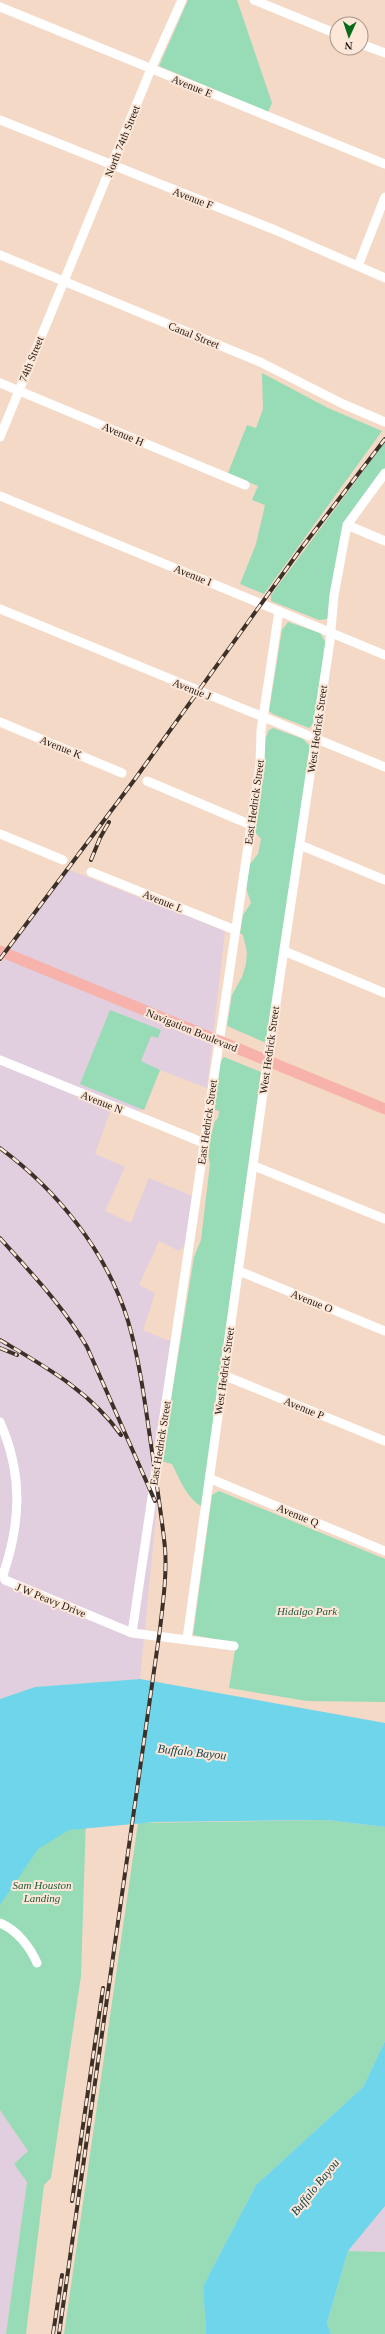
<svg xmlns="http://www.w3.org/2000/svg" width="385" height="2334" font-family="'Times New Roman',serif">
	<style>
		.industrial { fill: #e1cede }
		.green { fill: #98dbb7 }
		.water { fill: #6fd5eb }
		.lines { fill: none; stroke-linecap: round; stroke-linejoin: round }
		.minor { stroke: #fff; stroke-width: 9 }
		.major { stroke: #f7b2ab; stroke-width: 11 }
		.rail-casing { stroke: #3c3028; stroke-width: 4 }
		.rail { stroke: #fde7d8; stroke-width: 2.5; stroke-dasharray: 8; stroke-linecap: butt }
		.labels { text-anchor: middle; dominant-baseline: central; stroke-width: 4; stroke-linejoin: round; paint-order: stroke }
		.street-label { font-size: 11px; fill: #251b14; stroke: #fde7d8 }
		.park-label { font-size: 11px; font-style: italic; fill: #1c593e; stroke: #fde7d8 }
		.water-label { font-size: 12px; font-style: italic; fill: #11414a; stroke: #fde7d8 }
	</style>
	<rect width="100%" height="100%" fill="#f4d9c6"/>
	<!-- industrial -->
	<path class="industrial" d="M67 869 225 931 207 1088 160 1070 144 1110 110 1112 95 1154 125 1167 105 1211 131 1223 149 1178 192 1196 186 1244 179 1251 159 1241 139 1285 155 1293 143 1330 166 1340H173L140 1679 35 1687 0 1699V963Z
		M0 2110 29 2151 27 2182 6 2334H0Z
		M385 2206V2252L348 2251Z"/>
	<!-- green -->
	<path class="green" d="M188 0H237L272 103 268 112 159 66Z
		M262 373 328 408 382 431 264 594 240 584 256 544 265 505 252 500 258 486 228 473 247 425 256 428 263 409Z
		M385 442V469L351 514 328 619 319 620 271 601V595Z
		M288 622 320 633 326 643 314 723 309 728 273 714 269 711 282 630Z
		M273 728 303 739 311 747 268 1039 264 1042 227 1026 232 995 242 977 246 964 247 952 243 935 240 933 243 915 251 903 246 888 250 864 258 854 261 839 254 831 266 737 269 730Z
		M110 1010 161 1030 158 1038 151 1036 141 1061 160 1070 144 1110 80 1084Z
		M224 1057 261 1072 202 1507C186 1497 180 1480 172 1464L161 1461 194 1257 201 1240 210 1164 207 1150 215 1121 218 1118 219 1111 215 1110C216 1099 216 1063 224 1057Z
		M219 1491 385 1559V1702L307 1701 229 1688 236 1643 193 1635 212 1495Z
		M86 1816 81 1976 51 2178 44 2185 26 2334H6L27 2182 14 2164 28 2151 0 2110V1867Z
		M327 1820 385 1827V2041L363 2087 256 2185 203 2286 206 2334H64L138 1823Z
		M348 2251 385 2252V2334H331L327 2323Z"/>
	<!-- water -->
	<path class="water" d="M140 1679 385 1723V1827L327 1820 155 1822 69 1830 38 1849 0 1905V1699L35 1687Z
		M385 2041V2206L348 2251 327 2323 331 2334H206L203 2286 256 2185 363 2087Z"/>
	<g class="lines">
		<!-- minor -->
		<path class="minor" d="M254 0 337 34
			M0 7 385 164
			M361 44 385 53
			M0 120 275 230 385 278
			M0 255 260 362 343 404 385 422
			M358 266 385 197
			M0 383 245 485
			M0 437 151 69 182 0
			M0 496 385 655
			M347 525 385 541
			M0 609 385 767
			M0 722 122 773
			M147 781 251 825
			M0 834 63 860
			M300 845 385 880
			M91 872 235 930
			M284 951 385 993
			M0 1060 204 1143
			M254 1166 385 1219
			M239 1271 385 1331
			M223 1375 385 1441
			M0 1422C23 1474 21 1522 3 1575L5 1580 132 1633 234 1646
			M211 1479 385 1551
			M132 1633 260 765 261 731 279 611
			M187 1639C215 1445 240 1251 268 1057 288 918 310 780 330 641L334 595 347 525 385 473
			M0 1923C17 1930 30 1947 37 1963"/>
		<!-- major -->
		<path class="major" d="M0 951 385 1109"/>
		<defs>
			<path id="rail" d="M91 860 100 838 109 822
				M0 959 135 779 300 550 385 439
				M0 1148C57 1190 107 1252 128 1321 141 1365 146 1412 153 1458 157 1488 162 1518 165 1548 167 1575 163 1602 160 1629L59 2334
				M0 1238C31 1273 64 1307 87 1347L155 1501
				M0 1340C44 1366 90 1391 121 1435
				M0 1348 17 1355
				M72 2201 103 1988
				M53 2334 62 2275"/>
		</defs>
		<!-- rail casing -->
		<use href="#rail" class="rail-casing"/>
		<!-- rail -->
		<use href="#rail" class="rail"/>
	</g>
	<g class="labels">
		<!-- street labels -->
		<g class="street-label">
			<text transform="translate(192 86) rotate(22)">Avenue E</text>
			<text transform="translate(122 141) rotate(-68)">North 74th Street</text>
			<text transform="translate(193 198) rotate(21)">Avenue F</text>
			<text transform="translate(194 335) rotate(22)">Canal Street</text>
			<text transform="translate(31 359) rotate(-68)">74th Street</text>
			<text transform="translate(123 434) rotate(23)">Avenue H</text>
			<text transform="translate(193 575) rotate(22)">Avenue I</text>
			<text transform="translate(192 689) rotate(22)">Avenue J</text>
			<text transform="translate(317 729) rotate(-82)">West Hedrick Street</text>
			<text transform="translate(61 747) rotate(22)">Avenue K</text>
			<text transform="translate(254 802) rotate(-82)">East Hedrick Street</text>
			<text transform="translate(163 901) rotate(22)">Avenue L</text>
			<text transform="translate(192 1030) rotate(22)">Navigation Boulevard</text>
			<text transform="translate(269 1050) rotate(-82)">West Hedrick Street</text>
			<text transform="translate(102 1102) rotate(22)">Avenue N</text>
			<text transform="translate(207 1122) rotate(-82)">East Hedrick Street</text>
			<text transform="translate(312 1301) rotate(22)">Avenue O</text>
			<text transform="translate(224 1371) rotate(-82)">West Hedrick Street</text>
			<text transform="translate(304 1408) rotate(22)">Avenue P</text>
			<text transform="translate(160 1443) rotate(-81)">East Hedrick Street</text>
			<text transform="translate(298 1515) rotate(22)">Avenue Q</text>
			<text transform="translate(51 1600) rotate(22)">J W Peavy Drive</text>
		</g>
		<!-- park labels -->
		<g class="park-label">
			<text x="307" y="1611">Hidalgo Park</text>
			<text x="42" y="1885">Sam Houston<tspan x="42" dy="13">Landing</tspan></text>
		</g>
		<!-- water labels -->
		<g class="water-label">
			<text transform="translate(192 1752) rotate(6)">Buffalo Bayou</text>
			<text transform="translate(315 2187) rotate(-51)">Buffalo Bayou</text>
		</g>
	</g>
	<!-- north arrow -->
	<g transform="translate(349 36) rotate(183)"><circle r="19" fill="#fde7d8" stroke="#a7958a"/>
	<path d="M0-3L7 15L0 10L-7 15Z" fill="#076c1a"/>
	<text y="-6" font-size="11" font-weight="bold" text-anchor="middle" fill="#251b14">N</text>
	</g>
</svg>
